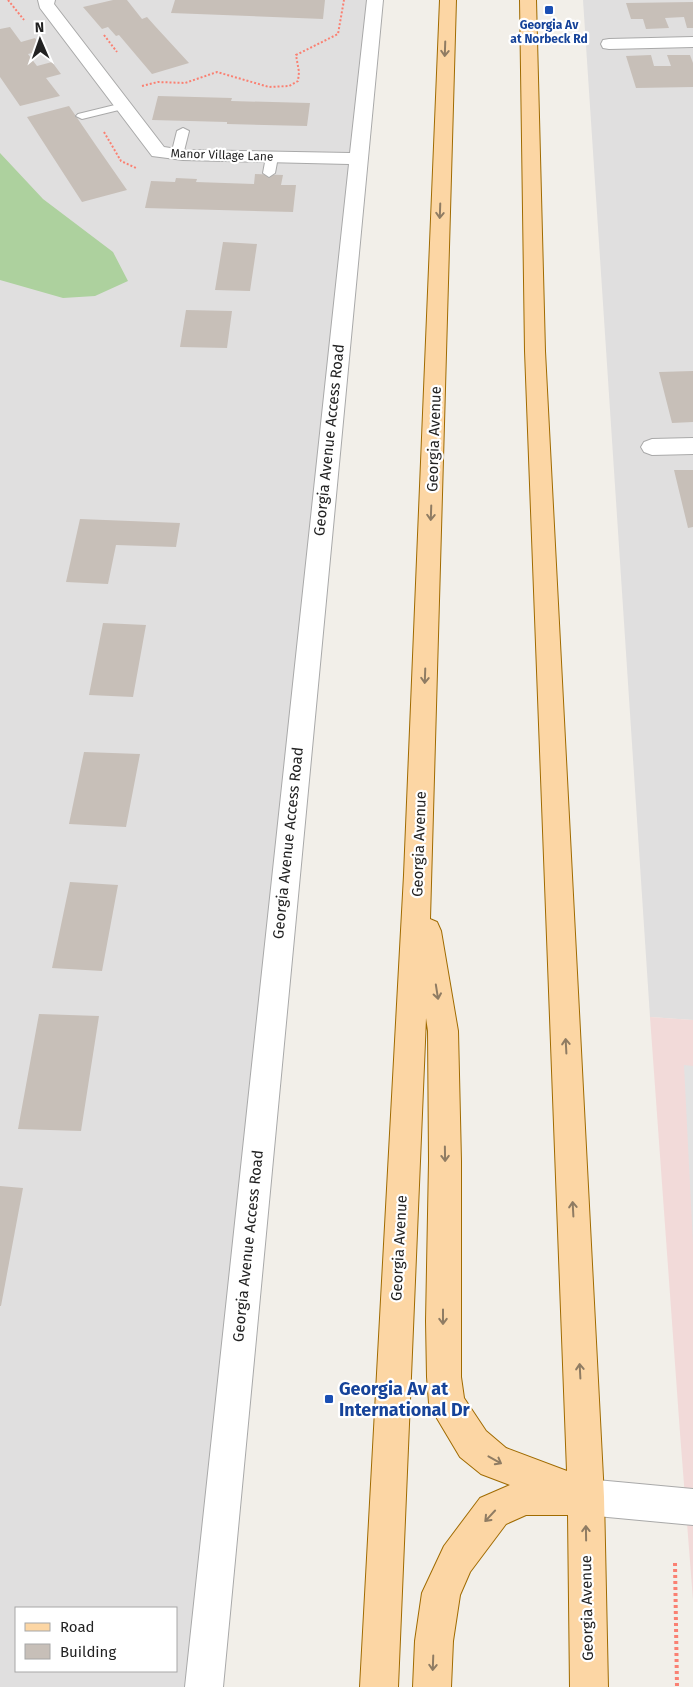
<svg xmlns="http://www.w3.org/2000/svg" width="693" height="1687" font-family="'Fira Sans',sans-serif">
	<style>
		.residential { fill: #e0dfdf; fill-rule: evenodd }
		.commercial { fill: #f2dad9 }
		.forest { fill: #add19e }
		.parking { fill: #e2e2e2 }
		.building { fill: #c7bfb8 }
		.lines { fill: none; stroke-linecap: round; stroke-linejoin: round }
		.service-casing { stroke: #a9a9a9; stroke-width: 2 }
		.minor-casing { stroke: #a9a9a9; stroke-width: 2 }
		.tertiary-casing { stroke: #a9a9a9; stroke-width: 2 }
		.primary-casing { stroke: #a06b00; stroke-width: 2 }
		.path-far1 { stroke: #fa8072; stroke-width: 2; stroke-dasharray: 2 2; stroke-linecap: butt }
		.path { stroke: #fa8072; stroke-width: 4; stroke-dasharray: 3 3; stroke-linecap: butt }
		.service { fill: #fff; fill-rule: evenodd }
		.minor { fill: #fff; fill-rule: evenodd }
		.tertiary { fill: #fff; fill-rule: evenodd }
		.primary { fill: #fcd6a4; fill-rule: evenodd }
		.oneway { stroke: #8f7c63 }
		.transit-dot { fill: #1a4fb4; stroke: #fff; stroke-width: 2 }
		.labels { text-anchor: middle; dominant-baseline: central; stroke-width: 4.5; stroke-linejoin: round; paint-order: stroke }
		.far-transit-label { font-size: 12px; font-weight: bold; fill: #164399; stroke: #fff }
		.far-street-label { font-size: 12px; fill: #222; stroke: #fff }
		.street-label { font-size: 15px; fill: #222; stroke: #fff }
		.near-transit-label { font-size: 18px; font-weight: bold; fill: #164399; stroke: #fff; text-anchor: start }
	</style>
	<rect width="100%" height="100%" fill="#f2efe9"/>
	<!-- residential -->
	<path class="residential" d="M0 0H376L204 1687H0ZM16 1608H176V1671H16Z
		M583 0H693V1020L650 1017Z"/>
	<!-- commercial -->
	<path class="commercial" d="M650 1017 693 1020V1600L680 1433Z"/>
	<!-- forest -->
	<path class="forest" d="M0 153 43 199 113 252 128 281 95 296 63 298 0 280Z"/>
	<!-- parking -->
	<path class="parking" d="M684 1065 693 1066V1245Z"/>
	<!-- building -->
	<path class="building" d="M113 0H127L142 19 147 17 155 26 189 63 152 74 119 35 116 36 108 27 102 29 83 7Z
		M175 0H325L323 19 171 13Z
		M693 2V28H687L684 17 665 18 669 28 646 29 643 19H631L626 3Z
		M10 27 21 42 35 38 44 50 28 54 37 66 52 62 61 74 46 78 60 96 20 106 0 77V29Z
		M651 55 654 66H671L667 55H690L693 63V87L636 88 626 56Z
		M158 96 232 98 231 101 310 103 307 126 227 124V122L152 120Z
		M69 106 95 144 127 190 82 202 27 117Z
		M255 174 283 175 281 185H296L293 212 145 208 151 181 175 182 176 178 197 179 196 182 254 184Z
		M223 242 257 244 250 291 215 290Z
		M186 310 232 311 227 348 180 347Z
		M693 371V422L672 423 659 372Z
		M674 470H693V527L688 528Z
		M80 519 180 523 176 547 116 545 108 584 66 582Z
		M103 623 146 625 133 697 89 695Z
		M84 752 140 754 126 827 69 824Z
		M70 882 118 885 102 971 52 968Z
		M39 1014 99 1016 81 1131 18 1129Z
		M0 1186 23 1188 1 1306H0Z"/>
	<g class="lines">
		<defs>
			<path id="service" d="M123 103 127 104 129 106 127 108 82 119 76 116 78 114Z
				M183 128 189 131 183 155 177 158 173 157 171 155 177 131Z
				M272 154 278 157 275 173 269 177 263 173 266 157Z"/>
			<path id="minor" d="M38 0H55L54 4 164 147 183 150 350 153 367 0H383L223 1687H185L349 164 183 160 152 156 40 8Z
				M693 37V47L609 49 603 48 601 44 603 40 609 39Z
				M693 438V454L652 455 644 452 641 447 644 442 652 439Z"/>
			<path id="tertiary" d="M586 1479 693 1489V1525L586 1515 573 1510 568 1497 573 1484Z"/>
			<path id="primary" d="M440 0H456L430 919 437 922 441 931 458 1031 461 1161V1377L464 1398 486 1431 506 1448 567 1471 525 351 520 0H536L545 351 604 1497 608 1687H570L568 1515H526L506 1524 470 1572 460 1595 453 1641 451 1687H413L415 1641 422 1593 444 1546 480 1498 510 1485 481 1474 460 1457 435 1415 429 1403 427 1377 426 1321 429 1161 428 1031 426 1018 398 1687H360L404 875Z"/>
		</defs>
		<!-- service casing -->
		<use href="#service" class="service-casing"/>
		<!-- minor casing -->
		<use href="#minor" class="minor-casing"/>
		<!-- tertiary casing -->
		<use href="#tertiary" class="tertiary-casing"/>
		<!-- primary casing -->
		<use href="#primary" class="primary-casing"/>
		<!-- path-far1 -->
		<path class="path-far1" d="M8 0 24 20
			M104 35 117 52
			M142 86 158 82 185 83 217 72 269 87 289 86 298 81 299 72 296 55 338 34 344 0
			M104 132 121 161 136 168"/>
		<!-- path -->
		<path class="path" d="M675 1563 677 1687"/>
		<!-- service -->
		<use href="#service" class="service"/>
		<!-- minor -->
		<use href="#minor" class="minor"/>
		<!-- tertiary -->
		<use href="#tertiary" class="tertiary"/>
		<!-- primary -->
		<use href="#primary" class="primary"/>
	</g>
	<!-- one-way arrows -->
	<defs><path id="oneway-shaft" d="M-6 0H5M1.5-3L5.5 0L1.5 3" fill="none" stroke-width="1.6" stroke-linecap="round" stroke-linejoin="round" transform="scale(1.25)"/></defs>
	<g class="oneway">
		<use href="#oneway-shaft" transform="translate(445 49) rotate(92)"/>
		<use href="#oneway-shaft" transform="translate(440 211) rotate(92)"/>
		<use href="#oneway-shaft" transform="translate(431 513) rotate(92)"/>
		<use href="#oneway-shaft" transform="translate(425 676) rotate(92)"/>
		<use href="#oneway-shaft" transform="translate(437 992) rotate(81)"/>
		<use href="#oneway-shaft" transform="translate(566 1046) rotate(-93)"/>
		<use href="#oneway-shaft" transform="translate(445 1154) rotate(89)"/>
		<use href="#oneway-shaft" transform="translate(573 1209) rotate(-93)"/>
		<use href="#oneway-shaft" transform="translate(443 1317) rotate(90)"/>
		<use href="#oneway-shaft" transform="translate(580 1371) rotate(-93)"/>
		<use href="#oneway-shaft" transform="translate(495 1460) rotate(29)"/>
		<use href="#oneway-shaft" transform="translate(490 1516) rotate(133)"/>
		<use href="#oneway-shaft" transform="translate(586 1533) rotate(-91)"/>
		<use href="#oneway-shaft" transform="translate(433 1663) rotate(92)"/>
	</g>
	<!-- markers -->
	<g class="transit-dot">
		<rect x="544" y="5" width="10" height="10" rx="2.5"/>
		<rect x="324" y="1394" width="10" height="10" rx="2.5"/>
	</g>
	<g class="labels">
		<!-- far-transit labels -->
		<g class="far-transit-label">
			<text x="549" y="25">Georgia Av<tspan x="549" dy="14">at Norbeck Rd</tspan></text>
		</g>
		<!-- far-street labels -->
		<g class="far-street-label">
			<text transform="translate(222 155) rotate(2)">Manor Village Lane</text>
		</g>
		<!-- street labels -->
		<g class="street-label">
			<text transform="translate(434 439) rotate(-88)">Georgia Avenue</text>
			<text transform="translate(329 440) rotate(-84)">Georgia Avenue Access Road</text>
			<text transform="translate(288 843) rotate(-84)">Georgia Avenue Access Road</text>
			<text transform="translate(419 844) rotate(-88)">Georgia Avenue</text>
			<text transform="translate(248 1246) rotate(-84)">Georgia Avenue Access Road</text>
			<text transform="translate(399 1248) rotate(-87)">Georgia Avenue</text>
			<text transform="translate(587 1608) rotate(-91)">Georgia Avenue</text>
		</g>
		<!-- near-transit labels -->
		<g class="near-transit-label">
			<text x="339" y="1389">Georgia Av at<tspan x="339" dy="21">International Dr</tspan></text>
		</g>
	</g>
	<!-- legend -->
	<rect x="15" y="1607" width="162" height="65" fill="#ffffff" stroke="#a7a7a7"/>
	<rect x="25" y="1623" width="25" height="8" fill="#fcd6a4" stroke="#a7a7a7"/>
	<text x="60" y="1632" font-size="15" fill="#222222">Road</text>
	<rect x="25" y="1644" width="25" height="15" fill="#c7bfb8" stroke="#a7a7a7"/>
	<text x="60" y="1657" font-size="15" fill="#222222">Building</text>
	<!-- north arrow -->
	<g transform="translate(40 40) rotate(358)" stroke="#ffffff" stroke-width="4" paint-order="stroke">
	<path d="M0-4L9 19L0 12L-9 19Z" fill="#222222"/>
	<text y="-8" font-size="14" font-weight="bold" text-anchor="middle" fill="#222222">N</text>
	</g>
</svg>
